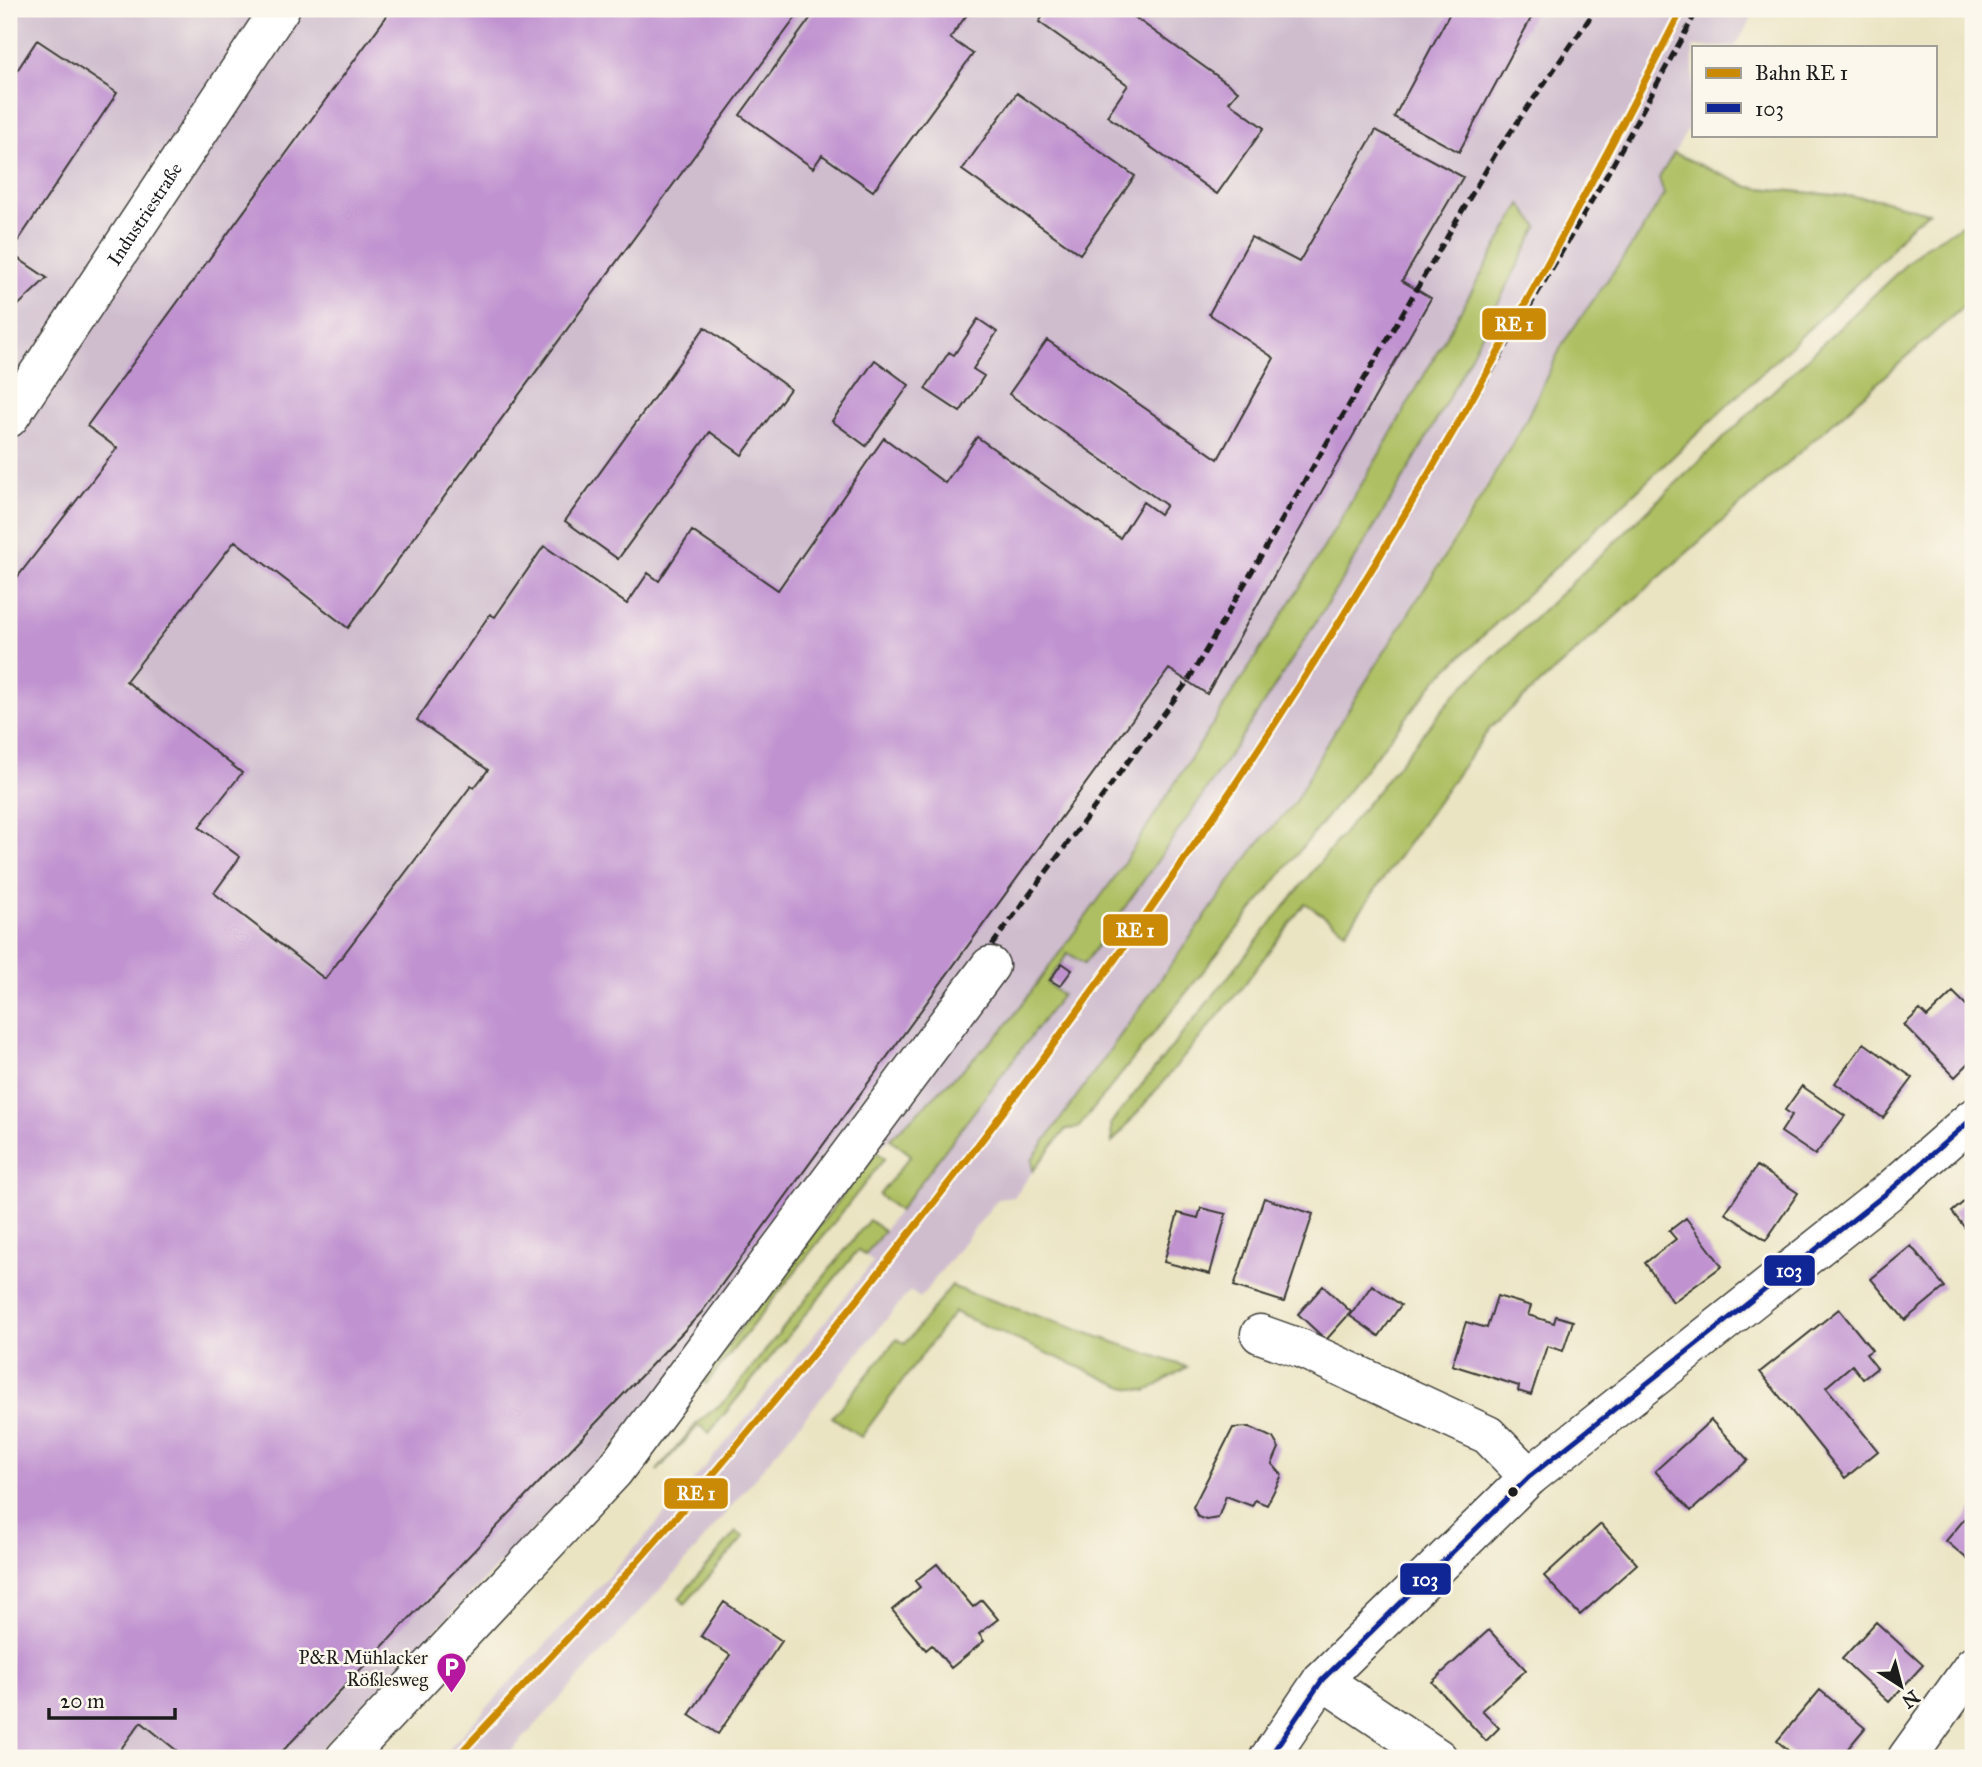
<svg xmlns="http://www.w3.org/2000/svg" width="1982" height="1767" font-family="'IM FELL Great Primer',serif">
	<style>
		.industrial { fill: #cfbdce }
		.green { fill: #adbf62; stroke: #646e3f; stroke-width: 2 }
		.building { fill: #c092d0 }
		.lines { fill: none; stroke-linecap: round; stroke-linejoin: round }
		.minor-casing { stroke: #3b3a35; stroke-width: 41 }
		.minor { stroke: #fff; stroke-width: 38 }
		.rail { stroke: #1c1c1c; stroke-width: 5; stroke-dasharray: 10 5; stroke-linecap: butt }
		.bus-1-casing { stroke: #fbf7ec; stroke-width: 10 }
		.bus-1 { stroke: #102694; stroke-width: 5 }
		.rail-1-casing { stroke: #fbf7ec; stroke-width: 12 }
		.rail-1 { stroke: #cb8a06; stroke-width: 7 }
		.bus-dot { fill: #1c1c1c; stroke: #fbf7ec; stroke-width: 2.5 }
		.labels { text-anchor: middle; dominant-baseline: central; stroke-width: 5; stroke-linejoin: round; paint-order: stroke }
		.street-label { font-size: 19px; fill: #1c1c1c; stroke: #fbf7ec }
		.poi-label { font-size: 19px; fill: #1c1c1c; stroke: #fbf7ec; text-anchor: end }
		.line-badge { stroke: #fbf7ec; stroke-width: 2.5 }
		.badge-label { font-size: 19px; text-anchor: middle; font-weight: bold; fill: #fff }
	</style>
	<rect width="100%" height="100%" fill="#fbf7ec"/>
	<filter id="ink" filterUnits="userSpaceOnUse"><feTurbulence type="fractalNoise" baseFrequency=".0143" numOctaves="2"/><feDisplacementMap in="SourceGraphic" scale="14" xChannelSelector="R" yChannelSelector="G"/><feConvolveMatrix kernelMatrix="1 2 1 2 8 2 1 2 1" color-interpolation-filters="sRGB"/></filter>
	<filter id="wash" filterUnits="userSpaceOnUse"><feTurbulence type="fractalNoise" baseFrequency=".00686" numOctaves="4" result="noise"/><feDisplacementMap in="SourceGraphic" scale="28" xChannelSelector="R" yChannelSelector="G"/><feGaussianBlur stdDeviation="1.57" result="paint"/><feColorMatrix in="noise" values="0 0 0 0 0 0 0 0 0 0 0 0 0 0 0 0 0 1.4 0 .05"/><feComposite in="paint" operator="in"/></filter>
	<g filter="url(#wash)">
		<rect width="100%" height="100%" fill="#ebe4c3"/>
		<!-- industrial -->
		<path class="industrial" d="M9 9H1757L1735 47H1693V120L1660 178 1664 194 1640 234 1563 343 1524 424 1326 745 1304 788 1253 850 1032 1159 1033 1171 1014 1197 998 1199 920 1298 910 1291 680 1568 505 1758H440L644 1538 751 1413 873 1262 865 1255 1062 995 1046 983 1068 953 1084 964 1236 745 1407 472 1538 227 1521 204 1379 455 1299 589 1115 877 1003 1030 876 1152 845 1193 602 1458 312 1758H9Z"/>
		<!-- green -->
		<path class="green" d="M1674 153 1749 187 1878 199 1928 212 1906 230 1886 256 1438 678 1078 1128 1066 1129 1033 1171 1032 1159 1253 850 1295 802 1326 745 1473 511 1524 424 1563 343 1640 234 1664 194 1659 178Z
			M1521 204 1538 227C1494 309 1453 394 1406 474 1307 642 1199 806 1084 964L1068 953 1047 983 1062 995 899 1211 879 1195 911 1155 890 1139 1003 1030 1115 877 1299 589 1379 455Z
			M1967 222 1973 223V298L1490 728 1346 931 1305 903 1244 985 1112 1143 1111 1123 1454 695 1924 247Z
			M876 1152 885 1158 706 1384 702 1379Z
			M869 1220 884 1231 865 1255 858 1250 709 1433 699 1425 657 1471 698 1422 726 1400Z
			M952 1285 956 1288 1187 1367 1147 1391 1124 1387 954 1312 861 1437 832 1417 897 1339 905 1344Z
			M736 1532 744 1537 685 1604 679 1598Z"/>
		<g id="blocks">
			<!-- building -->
			<path class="building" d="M392 9H802L348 628 235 541 126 681 242 773 199 827 240 857 214 893 325 979 471 786 474 788 488 770 417 720 490 614 495 617 544 546 627 604 648 573 659 581 692 531 778 590 884 438 945 483 977 437 1120 538 1143 502 1160 514 1166 505 1009 394 1047 340 1218 459 1274 358 1209 314 1251 237 1299 262 1376 130 1463 177 1402 281 1431 298 1207 694 1169 669 701 1313 276 1758H186L141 1722 114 1758H9V588L117 448 87 426Z
				M817 9H971L950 38 973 54 873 191 822 155 813 168 740 115Z
				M1048 9H1123L1238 91 1229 102 1264 128 1217 194 1107 116 1128 85 1039 22Z
				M1452 9H1536L1459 152 1394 117Z
				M37 40 117 93 10 253 47 278 9 314V83Z
				M1017 93 1135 176 1080 254 962 170Z
				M978 319 997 332 973 369 984 376 960 412 925 389 949 352 954 355Z
				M705 327 790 389 742 455 710 432 618 559 565 521Z
				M875 360 909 385 866 446 832 421Z
				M1062 963 1072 970 1060 986 1050 980Z
				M1953 992 1973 1012V1059L1955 1077 1904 1025 1920 1010 1927 1017Z
				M1864 1043 1913 1078 1883 1118 1835 1083Z
				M1802 1086 1845 1116 1815 1155 1781 1132 1792 1115 1785 1110Z
				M1757 1166 1798 1193 1766 1240 1725 1213Z
				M1973 1194V1238L1952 1212Z
				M1264 1198 1313 1214 1284 1302 1234 1286Z
				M1201 1208 1226 1214 1210 1274 1164 1262 1178 1213 1198 1218Z
				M1686 1218 1722 1266 1673 1302 1645 1263 1676 1239 1669 1231Z
				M1911 1246 1945 1287 1905 1320 1871 1279Z
				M1372 1285 1401 1305 1379 1336 1350 1316Z
				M1323 1286 1351 1312 1326 1340 1298 1314Z
				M1497 1296 1531 1306 1528 1315 1554 1323 1556 1316 1573 1321 1563 1351 1547 1346 1531 1395 1518 1391 1519 1386 1452 1365 1466 1322 1487 1328Z
				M1839 1309 1872 1350 1866 1354 1877 1368 1863 1379 1852 1365 1826 1387 1878 1451 1845 1478 1760 1372Z
				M1711 1420 1748 1460 1691 1511 1655 1471Z
				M1249 1427 1273 1438 1279 1448 1272 1464 1282 1475 1267 1505 1255 1500 1252 1506 1226 1496 1218 1518 1206 1520 1198 1517 1193 1507 1233 1428Z
				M1973 1509V1564L1946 1541Z
				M1601 1524 1637 1564 1580 1615 1544 1576Z
				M937 1564 973 1607 982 1600 998 1619 979 1634 984 1641 951 1668 932 1645 926 1650 892 1610 920 1587 915 1581Z
				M724 1602 782 1641 718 1734 689 1715 730 1655 701 1636Z
				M1876 1622 1923 1665 1889 1702 1842 1659Z
				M1489 1630 1526 1670 1482 1710 1499 1728 1486 1741 1432 1682Z
				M1820 1690 1865 1728 1840 1758H1797L1777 1741Z"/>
		</g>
	</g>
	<g filter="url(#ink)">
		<use href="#blocks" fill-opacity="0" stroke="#3b3a35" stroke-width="2"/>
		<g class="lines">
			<defs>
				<g id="minor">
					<path id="s1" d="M9 418 280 9"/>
					<path d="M1260 1334 1302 1349 1488 1435 1529 1477"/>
					<path d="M1322 1680 1438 1758"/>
					<path d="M345 1758 614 1471 990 966"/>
					<path d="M1269 1758 1322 1680 1529 1477 1893 1188 1973 1118"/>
					<path d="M1907 1758 1973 1666"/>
				</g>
			</defs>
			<!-- minor casing -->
			<use href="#minor" class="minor-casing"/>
			<!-- minor -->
			<use href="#minor" class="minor"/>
			<!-- rail -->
			<path class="rail" d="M1468 412 1612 166 1698 9
				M992 945 1188 681 1496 153 1596 9"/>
			<defs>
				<path id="bus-1" d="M1269 1758 1322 1680 1529 1477 1893 1188 1973 1118"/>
			</defs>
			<!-- bus-1 casing -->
			<use href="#bus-1" class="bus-1-casing"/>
			<!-- bus-1 -->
			<use href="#bus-1" class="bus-1"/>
			<defs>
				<path id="rail-1" d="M456 1758C522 1687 589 1617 653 1544 855 1311 1046 1067 1218 810 1391 553 1541 284 1682 9"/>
			</defs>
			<!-- rail-1 casing -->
			<use href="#rail-1" class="rail-1-casing"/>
			<!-- rail-1 -->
			<use href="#rail-1" class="rail-1"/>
		</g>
	</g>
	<!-- icons -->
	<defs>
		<symbol id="parking-pin" viewBox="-11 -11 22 30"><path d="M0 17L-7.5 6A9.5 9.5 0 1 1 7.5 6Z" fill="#b5179e" stroke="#fbf7ec"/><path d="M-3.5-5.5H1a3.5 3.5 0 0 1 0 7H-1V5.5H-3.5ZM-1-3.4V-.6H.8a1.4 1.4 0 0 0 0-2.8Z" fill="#fff"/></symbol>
	</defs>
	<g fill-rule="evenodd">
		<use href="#parking-pin" x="434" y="1650" width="35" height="47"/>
	</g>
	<!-- markers -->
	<circle class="bus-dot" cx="1513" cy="1492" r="6"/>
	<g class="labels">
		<!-- street labels -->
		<g class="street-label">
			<text stroke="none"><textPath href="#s1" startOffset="245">Industriestraße</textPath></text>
		</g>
		<!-- poi labels -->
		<g class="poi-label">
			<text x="428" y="1657">P&amp;R Mühlacker<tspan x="428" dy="22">Rößlesweg</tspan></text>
		</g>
	</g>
	<g class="line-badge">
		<rect x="1481" y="307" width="66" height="34" rx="7" fill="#cb8a06"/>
		<rect x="1102" y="913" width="67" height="34" rx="7" fill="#cb8a06"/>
		<rect x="1763" y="1254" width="53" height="33" rx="7" fill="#102694"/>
		<rect x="663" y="1477" width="66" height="33" rx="7" fill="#cb8a06"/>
		<rect x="1399" y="1562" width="53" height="34" rx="7" fill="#102694"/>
	</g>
	<g class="badge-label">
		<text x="1514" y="331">RE 1</text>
		<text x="1135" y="937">RE 1</text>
		<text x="1789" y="1277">103</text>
		<text x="696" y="1500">RE 1</text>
		<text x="1425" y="1586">103</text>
	</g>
	<!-- margin -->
	<rect width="1982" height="1767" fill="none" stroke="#fbf7ec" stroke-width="35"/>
	<!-- legend -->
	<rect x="1692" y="46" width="245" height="91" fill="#fbf7ec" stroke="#a29f99" stroke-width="2"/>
	<rect x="1706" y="68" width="35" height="10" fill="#cb8a06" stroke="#a29f99" stroke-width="2"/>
	<text x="1755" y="80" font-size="21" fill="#1c1c1c">Bahn RE 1</text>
	<rect x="1706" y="103" width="35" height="10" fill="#102694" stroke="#a29f99" stroke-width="2"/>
	<text x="1755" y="116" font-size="21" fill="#1c1c1c">103</text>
	<!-- north arrow -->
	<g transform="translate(1901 1686) rotate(144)" stroke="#fbf7ec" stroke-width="5" paint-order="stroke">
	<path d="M0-5L12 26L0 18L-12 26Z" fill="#1c1c1c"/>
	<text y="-10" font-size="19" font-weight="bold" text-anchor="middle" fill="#1c1c1c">N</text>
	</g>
	<!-- scale -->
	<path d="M49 1708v10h126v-10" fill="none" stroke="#1c1c1c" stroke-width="3.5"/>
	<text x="60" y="1708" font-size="21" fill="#1c1c1c" stroke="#fbf7ec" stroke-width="5" paint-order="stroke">20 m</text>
</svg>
